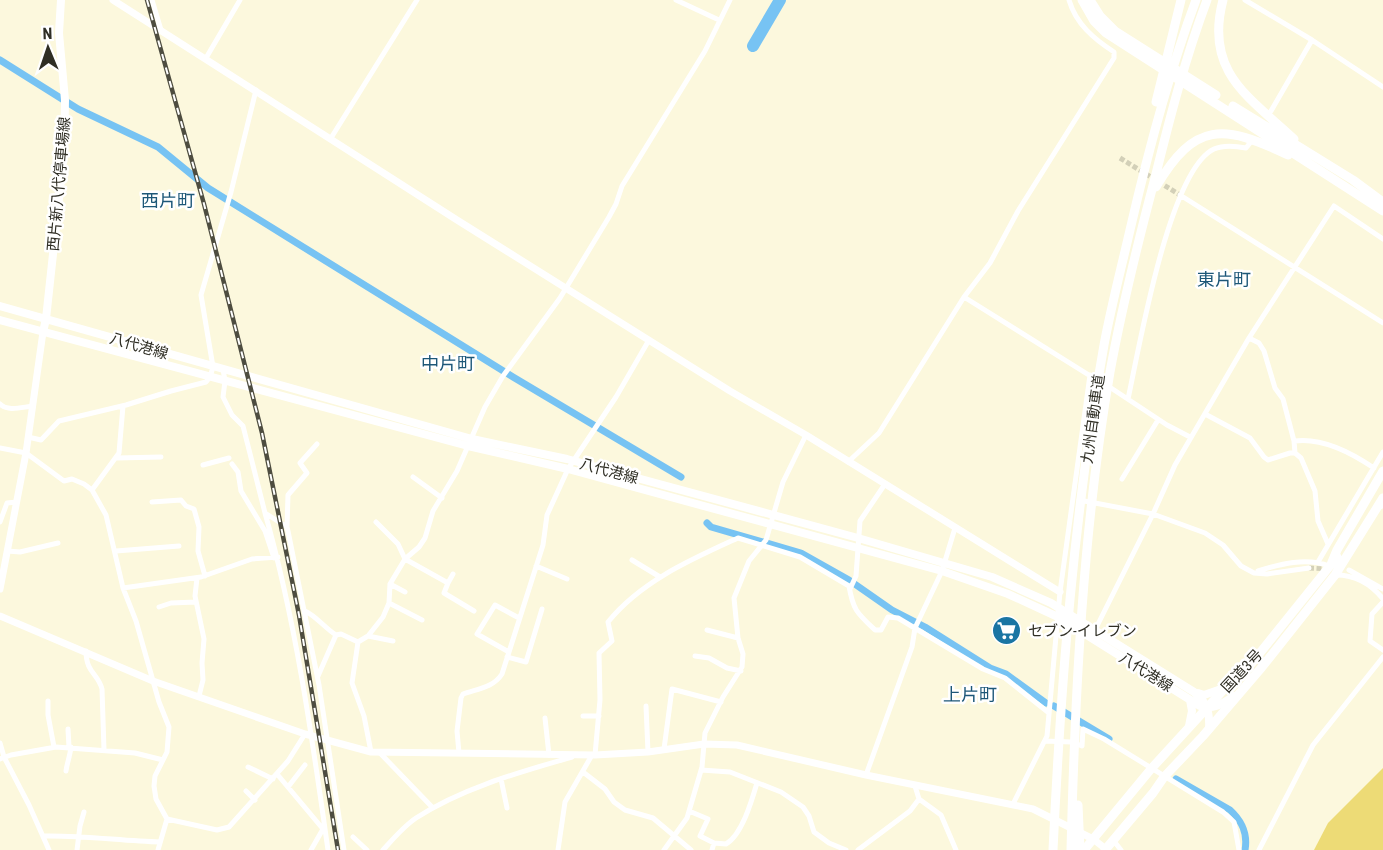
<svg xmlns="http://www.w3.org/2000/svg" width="1383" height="850" font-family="'Roboto Condensed','Noto Sans JP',sans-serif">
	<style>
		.green { fill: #eddb76 }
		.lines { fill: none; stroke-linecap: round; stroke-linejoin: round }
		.canal { stroke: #77c3f3; stroke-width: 7 }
		.river { stroke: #77c3f3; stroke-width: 12 }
		.minor-tunnel { stroke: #d3d0b8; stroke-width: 5; stroke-dasharray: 5 2.5; stroke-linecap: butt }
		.minor { stroke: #fff; stroke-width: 5 }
		.tertiary { stroke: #fff; stroke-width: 7 }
		.secondary { stroke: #fff; stroke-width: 8 }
		.trunk { stroke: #fff; stroke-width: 9 }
		.motorway { stroke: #fff; stroke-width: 9 }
		.rail-casing { stroke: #4e4d40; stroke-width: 4.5 }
		.rail { stroke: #fff; stroke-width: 2; stroke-dasharray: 7; stroke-linecap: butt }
		.labels { text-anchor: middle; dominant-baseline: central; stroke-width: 5; stroke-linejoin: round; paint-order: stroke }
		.street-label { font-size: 15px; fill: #2f2e24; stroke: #fff }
		.poi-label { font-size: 15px; fill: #2f2e24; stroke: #fff; text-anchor: start }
		.quarter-label { font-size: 18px; fill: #1d5778; stroke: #fff }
	</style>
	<rect width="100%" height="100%" fill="#fcf8dd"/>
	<!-- green -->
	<path class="green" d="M1383 768V850H1314L1328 823Z"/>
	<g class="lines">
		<!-- canal -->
		<path class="canal" d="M0 60 78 109 158 147 208 188 513 377 681 477
			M707 523 711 527 801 553 849 580 892 610 925 627 990 668 1006 674 1046 703
			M1054 706 1109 739
			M1176 779 1230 810C1242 821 1248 833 1245 850"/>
		<!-- river -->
		<path class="river" d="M753 46 780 0"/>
		<!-- minor-tunnel -->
		<path class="minor-tunnel" d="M1120 158 1180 195
			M1309 568 1329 569"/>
		<!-- minor -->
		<path class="minor" d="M152 0 161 30
			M676 0 719 20
			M1245 0 1312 40 1383 87
			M206 58 240 0
			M1271 111 1312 40
			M331 138 417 0
			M1180 195 1383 323
			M964 297 1100 382
			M1249 338 1259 343 1264 351 1275 388 1283 399 1294 441 1295 453
			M223 369 225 381 223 397 232 415 243 426 265 513 287 527 288 531 319 685 344 850
			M1108 386 1167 425 1190 437
			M1128 399C1139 349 1169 170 1214 149 1223 145 1236 146 1246 148L1250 143
			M0 404C8 412 22 407 33 406
			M1205 414 1250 438 1264 457 1268 460 1290 453H1295L1301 458 1315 491 1318 521 1328 544
			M28 437 41 440 59 421 126 405 171 391 206 382 210 377 213 367 201 295 231 192 256 90
			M1294 441C1322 437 1352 453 1374 468
			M0 448 26 453 64 481 72 479 84 484 92 490 106 515 123 588 136 621 159 702 169 727 167 752 155 776 154 786 156 799 167 819 158 850
			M117 458 161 457
			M848 462 879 433 964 297 990 263 1018 211 1114 58V52C1094 39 1076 24 1069 0
			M232 464 238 472 241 491 265 531 274 558
			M203 465 229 458
			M413 477 442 498
			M1122 479 1158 420
			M92 490 119 453 123 406
			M1079 500 1153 514 1205 533 1223 545 1241 566 1254 573 1267 574 1309 568
			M152 502 181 500 186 506 194 509 199 527 198 551 205 576
			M265 513C296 622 312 737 328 850
			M0 522 7 503 17 502
			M376 522 398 544 405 559 448 583 453 574
			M287 527 288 495 307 473 300 463 317 444
			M7 551 20 552 58 543
			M116 551 179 546
			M632 560 660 577
			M1318 562 1383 452
			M536 566 567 579
			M1349 570 1383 589
			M1258 571C1280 564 1307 557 1329 566
			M1336 575C1355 575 1371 584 1383 599
			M197 578 195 596 204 639 202 663 203 680 199 696
			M448 583 444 593 474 611
			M390 584 405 592
			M123 588 201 577 252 559 278 557
			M850 589 856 576 860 521 885 484
			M1383 602 1372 614 1370 641 1383 650
			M389 603 422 620
			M159 607 171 603 196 602
			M305 611C316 616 325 628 336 635L341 634 358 642 368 636 383 617 389 603 390 584 405 559 419 547 425 538 433 511 457 471 485 407 503 376 560 298 609 217 616 204 622 186 705 51 730 0
			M707 630 738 638
			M1095 630 1153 514 1175 465 1249 338 1334 206 1383 239
			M368 636 393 641
			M358 642 352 683 364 716 371 752
			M86 651C86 673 98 673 102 689L104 750
			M509 652 477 634 495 605 519 618
			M695 656 709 658 727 668 741 671
			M507 657 526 662 542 609
			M318 676 336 635
			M48 701V715L54 747
			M646 706 648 752
			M583 716H599
			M545 718 549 755
			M68 729 69 747
			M1045 741 1071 742 1082 746 1083 729 1104 739 1223 812 1234 822 1239 850
			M0 743 4 757 29 805 49 850
			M664 749 672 689 721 702
			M379 752 433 808
			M459 753 457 731 461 698 463 694C477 689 493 688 502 674L543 545 547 515 568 469 616 397 649 340
			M595 755 600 700 599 653 612 641 608 622C641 581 692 559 738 538L800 557 849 586C853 610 857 613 875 630H881L888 617 898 618 983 669 1005 678 1049 713
			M0 759 11 755 56 747 135 753 163 760
			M248 767 273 779
			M701 770 730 772 781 792 803 807 809 816 814 832 829 843 846 850
			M66 771C67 763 70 756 71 747
			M583 772 605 789 614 802 625 810 653 818 691 850
			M277 774 323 829 311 850
			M866 775 912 647 915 628 942 571 955 528
			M501 779 507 808
			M915 786 919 799 941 815 956 850
			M288 787 305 765
			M246 791 255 800
			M1013 804 1047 736 1060 592 1090 375
			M689 811 708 819 700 836 714 843
			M167 819 217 830 229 827 288 761 305 734
			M43 836C83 835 121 841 160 842
			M353 837 367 850
			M1113 840 1121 850
			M77 850 80 826 84 812
			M383 850C393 839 404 826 416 818 462 788 520 772 572 757
			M558 850 565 802 592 755
			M664 850 687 818 702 767 705 733 723 697 742 667 743 654 738 638 734 598 749 561 766 540 783 482 806 435
			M712 850 714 843 726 844C742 835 752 800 757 783
			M858 850 910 811 919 799
			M1259 850 1313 745 1383 657"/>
		<!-- tertiary -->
		<path class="tertiary" d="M113 0 457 220 730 391 806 435 1060 592
			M0 589 26 453 43 332
			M0 616 153 681 305 734 371 752 595 755 648 752 704 744 737 745 866 775 1033 809 1093 839 1106 849"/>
		<!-- secondary -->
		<path class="secondary" d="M0 306 472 439 567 459 858 538 992 577 1051 603 1194 692C1207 702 1210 712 1209 729
			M0 320 468 446 568 469 942 571 1008 594 1058 617 1200 706C1214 710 1222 704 1234 696
			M43 332 46 319 64 152 65 100 59 33 61 0
			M1198 693 1204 695 1224 688
			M1189 726 1192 711 1190 700"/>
		<!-- trunk -->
		<path class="trunk" d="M1084 850 1151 769 1227 686 1251 664 1337 557
			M1105 850 1153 793 1164 777 1203 736 1262 667 1335 575 1383 498"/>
		<!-- motorway -->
		<path class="motorway" d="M1082 0 1094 21 1106 33 1383 211
			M1090 0 1100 16 1115 31 1216 95
			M1223 0C1204 72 1249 97 1294 139
			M1156 102 1181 0
			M1233 106 1353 180 1383 202
			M1156 187C1195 121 1223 124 1288 155
			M1380 505 1383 500
			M1332 562 1337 550 1383 471
			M1078 805 1080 850
			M1053 850C1061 681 1074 512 1104 345 1111 307 1121 269 1130 230 1148 152 1168 75 1196 0
			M1071 850C1075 692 1083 528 1110 372 1122 307 1138 242 1155 178 1170 117 1185 59 1207 0"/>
		<defs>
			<path id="rail" d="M147 0 204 204 262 433 299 615 338 850"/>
		</defs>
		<!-- rail casing -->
		<use href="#rail" class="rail-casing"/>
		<!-- rail -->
		<use href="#rail" class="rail"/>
	</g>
	<!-- icons -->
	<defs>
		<symbol id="supermarket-disc" viewBox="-11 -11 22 22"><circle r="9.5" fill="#1a75a3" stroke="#fff"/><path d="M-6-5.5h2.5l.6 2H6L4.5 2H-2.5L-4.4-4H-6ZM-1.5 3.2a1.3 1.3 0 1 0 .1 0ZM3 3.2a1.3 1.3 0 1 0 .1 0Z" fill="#fff"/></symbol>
	</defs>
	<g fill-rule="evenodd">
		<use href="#supermarket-disc" x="990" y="614" width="33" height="33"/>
	</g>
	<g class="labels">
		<!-- street labels -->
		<g class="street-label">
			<text transform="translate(59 184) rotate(-85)">西片新八代停車場線</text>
			<text transform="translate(139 346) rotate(16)">八代港線</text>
			<text transform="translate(1093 419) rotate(-82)">九州自動車道</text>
			<text transform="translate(609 471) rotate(15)">八代港線</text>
			<text transform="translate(1242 671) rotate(-47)">国道3号</text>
			<text transform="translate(1146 672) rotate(32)">八代港線</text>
		</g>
		<!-- poi labels -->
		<g class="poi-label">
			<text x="1028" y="631">セブン-イレブン</text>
		</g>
		<!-- quarter labels -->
		<g class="quarter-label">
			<text x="168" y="200">西片町</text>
			<text x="1224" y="279">東片町</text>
			<text x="448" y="363">中片町</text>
			<text x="970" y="694">上片町</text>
		</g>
	</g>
	<!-- north arrow -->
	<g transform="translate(48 48) rotate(358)" stroke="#ffffff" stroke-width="4.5" paint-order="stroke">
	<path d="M0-4.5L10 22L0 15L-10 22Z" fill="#2f2e24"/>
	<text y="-9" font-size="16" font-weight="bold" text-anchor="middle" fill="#2f2e24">N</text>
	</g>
</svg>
